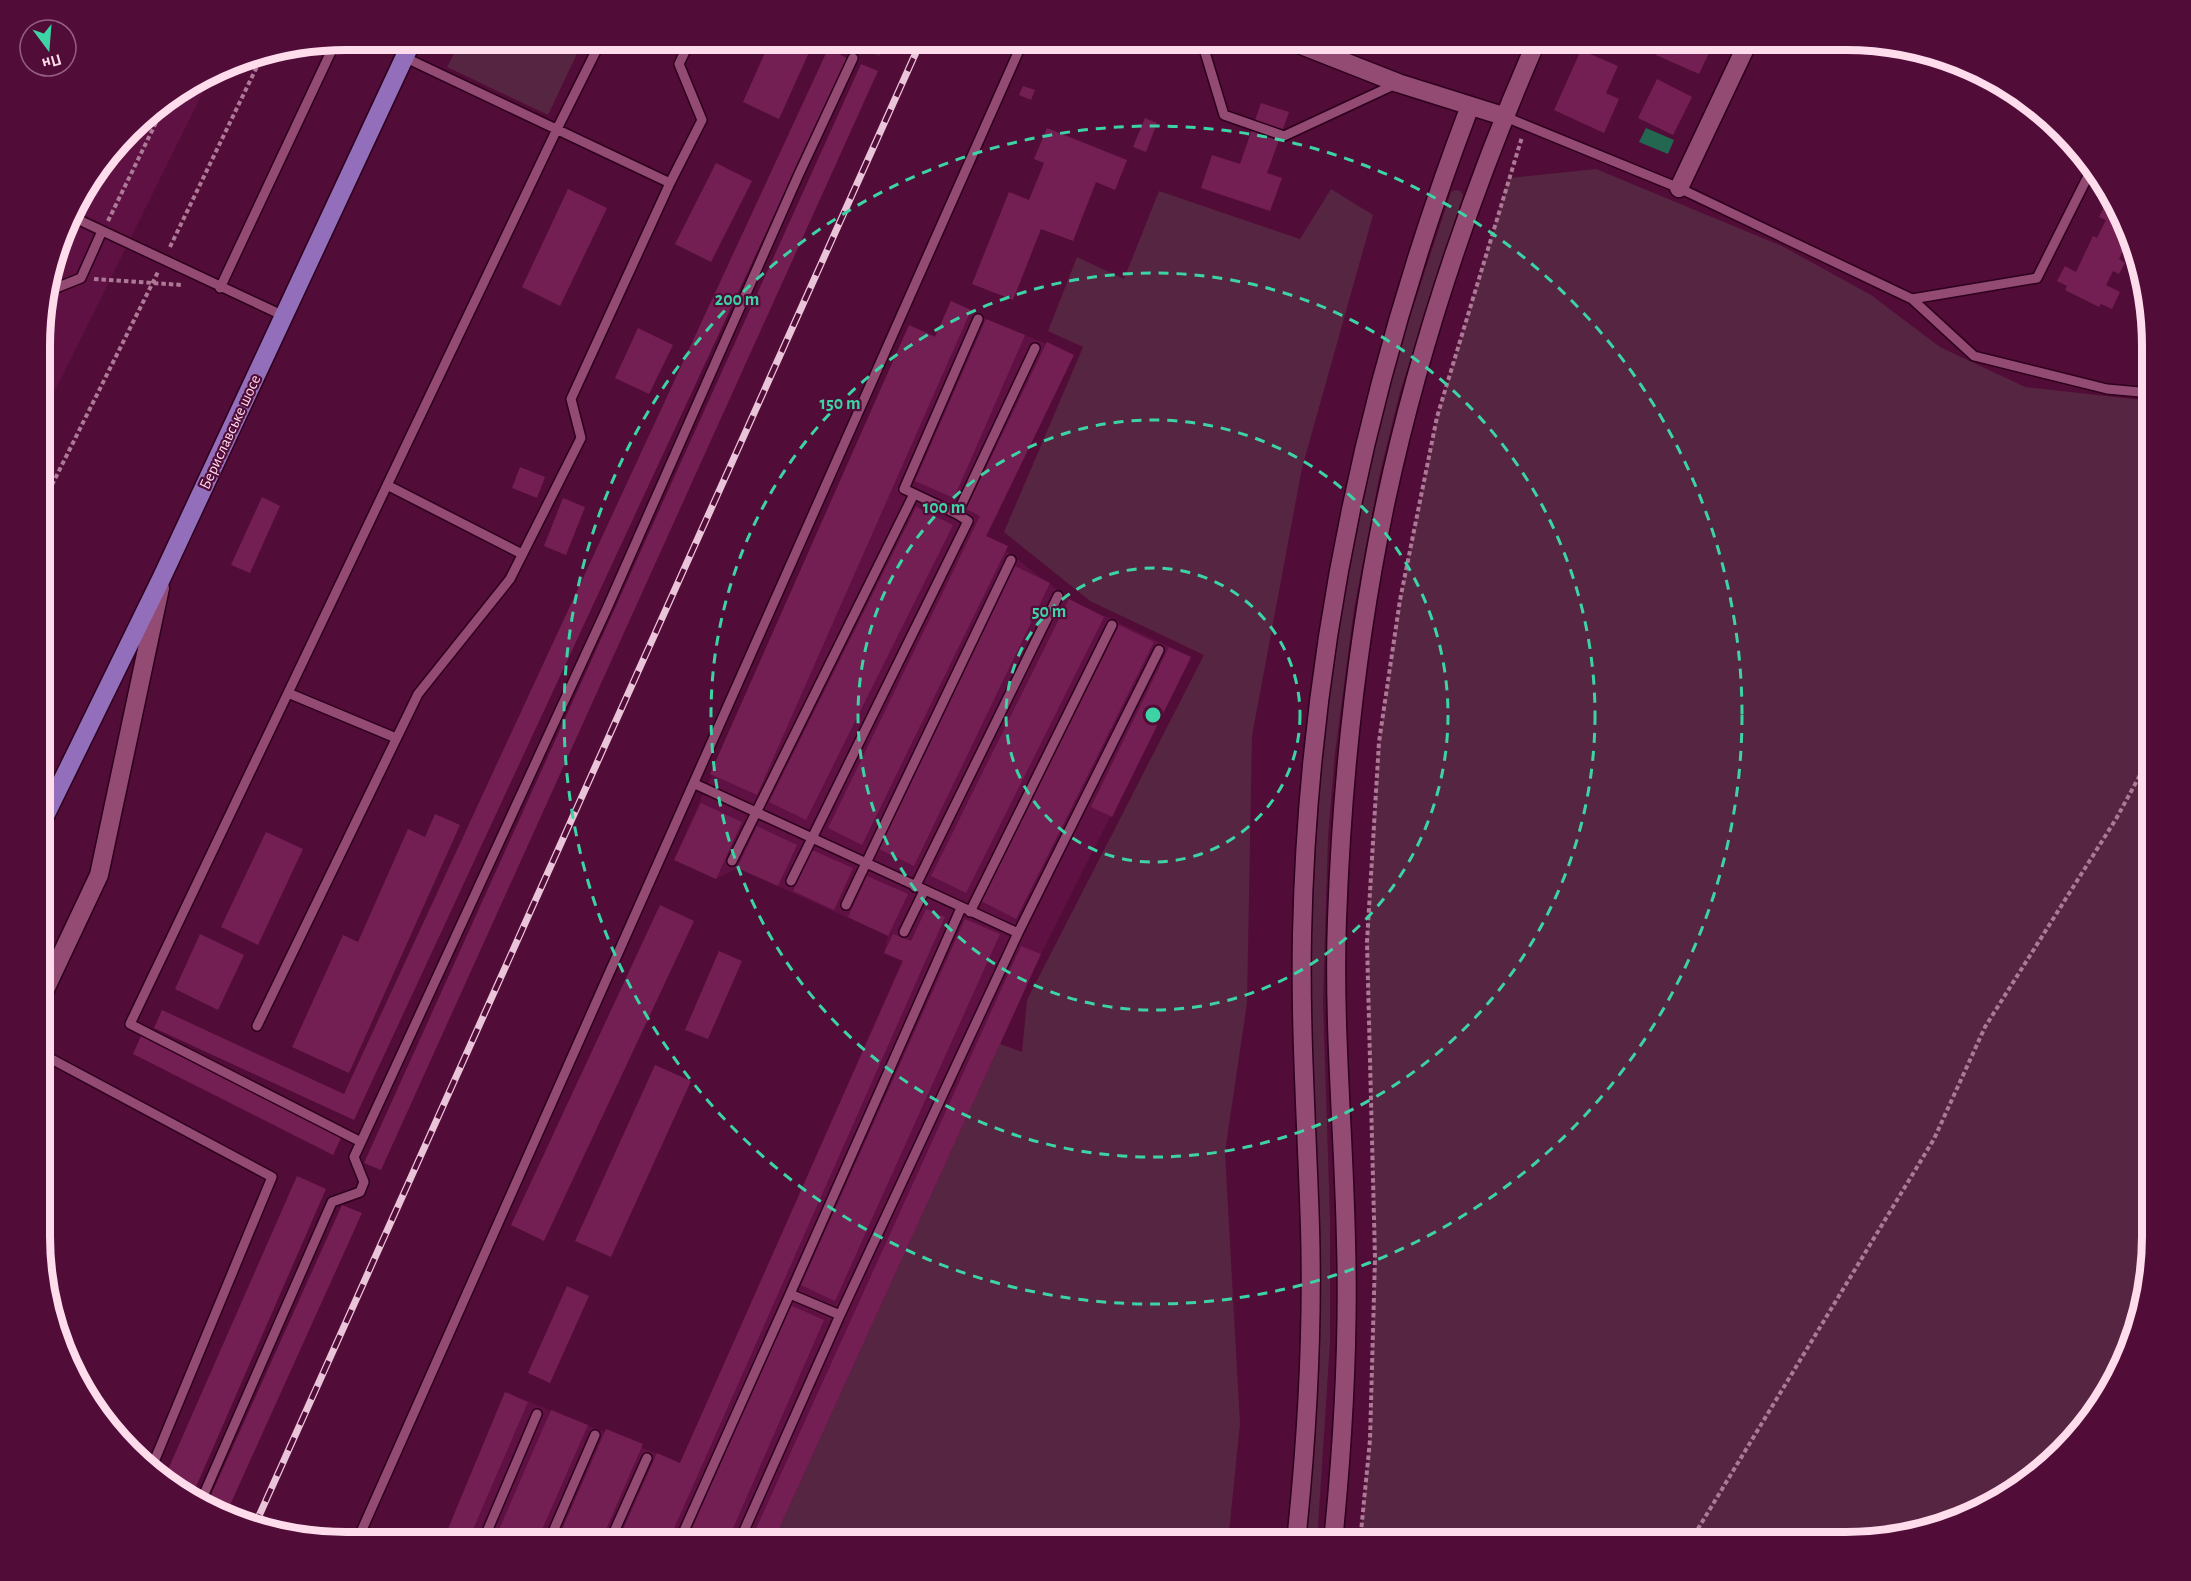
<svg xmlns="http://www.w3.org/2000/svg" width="2191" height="1581" font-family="'Alegreya Sans',sans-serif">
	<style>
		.built { fill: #5e1142 }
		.green { fill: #562541 }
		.water { fill: #236750 }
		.building { fill: #741f53 }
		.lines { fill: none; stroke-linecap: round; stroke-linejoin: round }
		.lane-casing { stroke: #2e001d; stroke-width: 12 }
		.street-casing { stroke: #2e001d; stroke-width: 21 }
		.secondary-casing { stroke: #2e001d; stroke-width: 21 }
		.primary-casing { stroke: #2e001d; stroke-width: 21 }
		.path { stroke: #ac7996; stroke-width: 4; stroke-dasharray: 4.5 3; stroke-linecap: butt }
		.lane { stroke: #934b74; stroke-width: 9 }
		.street { stroke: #934b74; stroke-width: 18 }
		.secondary { stroke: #934b74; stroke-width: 18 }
		.primary { stroke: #926ebb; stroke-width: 18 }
		.rail-casing { stroke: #eac4d8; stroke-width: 7 }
		.rail { stroke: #510c38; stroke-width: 4.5; stroke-dasharray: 14; stroke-linecap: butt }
		.ring { fill: none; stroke: #3cd4a4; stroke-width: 3; stroke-dasharray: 10 8 }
		.labels { text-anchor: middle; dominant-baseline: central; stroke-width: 4.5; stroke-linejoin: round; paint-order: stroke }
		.street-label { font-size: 16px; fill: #fedcec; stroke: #510c38 }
		.rim { fill: none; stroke: #fedcec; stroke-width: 8 }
		.centre { fill: #3cd4a4; stroke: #510c38; stroke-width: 3 }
		.ring-label { font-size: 18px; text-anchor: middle; font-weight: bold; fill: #3cd4a4; stroke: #510c38; stroke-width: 4.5; stroke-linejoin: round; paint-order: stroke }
	</style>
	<rect width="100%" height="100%" fill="#510c38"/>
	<!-- built -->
	<path class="built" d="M213 72 42 417V306L71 210 143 115Z
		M951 301 986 319 1074 355 987 536 1069 599 1191 657 1041 954 773 1542 443 1541 505 1392 680 1463 902 961 884 953 888 936 738 868 716 879 674 860 909 325 935 336Z"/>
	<!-- green -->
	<path class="green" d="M462 39H584L548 115 447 67Z
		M845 39H888L879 56Z
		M1596 169 1782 246 1871 295 1940 347 2025 387 2151 401V1255L2129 1352 2088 1422 2047 1466 1981 1510 1924 1532 1845 1542H1360L1370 1440 1375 1258 1367 942 1379 742 1400 600 1437 417 1509 178Z
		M1331 189 1373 215 1302 468 1252 736 1247 1003 1225 1152 1240 1424 1228 1542H773L1000 1044 1022 1052 1027 1000 1204 655 1090 601 1004 532 1083 347 1048 331 1077 257 1124 279 1159 191 1300 239Z
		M1456 190 1461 191 1463 196 1400 392 1380 473 1354 609 1335 753 1328 837 1323 1000 1330 1219V1342L1317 1542H1305C1312 1476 1318 1410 1318 1343 1319 1206 1308 1069 1312 931 1317 778 1333 625 1366 475 1387 379 1421 285 1451 192Z"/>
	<!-- water -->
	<path class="water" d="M1646 128 1674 140 1668 154 1639 142Z"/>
	<!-- building -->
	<path class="building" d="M644 39H671L666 49Z
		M771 39H815L779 119 743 102Z
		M1662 40H1715L1699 74 1656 55Z
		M828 49 847 58 354 1120 154 1028 162 1010 344 1094Z
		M1581 50 1618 66 1606 93 1619 99 1604 133 1554 110Z
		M861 64 878 71 381 1170 364 1163Z
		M1657 79 1692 97 1673 135 1638 118Z
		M1023 86 1035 90 1031 100 1019 95Z
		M1261 103 1289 112 1267 173 1282 178 1270 211 1201 188 1212 155 1240 164Z
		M1145 118 1157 123 1146 152 1133 147Z
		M1047 128 1127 160 1115 190 1096 182 1073 241 1041 229 1013 300 972 284 1009 192 1029 200 1044 163 1034 159Z
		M716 163 752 181 711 262 675 244Z
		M568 189 607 208 560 306 522 287Z
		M2110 194 2120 210 2128 240 2119 259 2125 263 2119 274 2113 271 2106 285 2120 292 2112 309 2101 304 2099 307 2065 290 2067 286 2057 281 2065 266 2076 272 2093 236 2097 238 2106 220 2099 217Z
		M951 301 971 310 757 795 710 774 909 325 935 337Z
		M986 319 1025 335 954 498 915 481Z
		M638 328 673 345 649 394 615 378Z
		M1047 342 1074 355 986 536 1008 546 862 845 828 828 980 516 966 509Z
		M520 467 545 477 537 498 512 488Z
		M262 497 280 506 250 573 231 565Z
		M563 498 585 507 566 555 544 546Z
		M916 507 953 525 806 820 769 802Z
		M1015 566 1050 583 914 866 879 849Z
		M1069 599 1104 617 966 893 931 876Z
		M1119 625 1154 642 1016 919 981 901Z
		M1169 647 1191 657 1112 817 1091 807Z
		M701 803 742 822 716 879 674 860Z
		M435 814 460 825 349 1073 292 1047 343 935 358 942 408 829 425 837Z
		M757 826 797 845 778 886 737 868Z
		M266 832 303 849 258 945 221 927Z
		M812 850 853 868 834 910 793 891Z
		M867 876 908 894 888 936 848 917Z
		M660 905 694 921 544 1241 511 1225Z
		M926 909 945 917 668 1542 618 1541 657 1453 680 1463 903 961 884 953 893 934 911 941Z
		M965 919 1000 934 835 1301 801 1285Z
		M200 934 244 955 218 1010 175 989Z
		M1021 946 1041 954 773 1542H750Z
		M719 951 742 961 708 1039 685 1030Z
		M141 1036 341 1138 333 1155 133 1054Z
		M655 1065 691 1081 611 1257 575 1241Z
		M297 1176 326 1189 192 1496 163 1481Z
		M342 1205 362 1213 226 1514 207 1504Z
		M567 1286 589 1296 550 1383 528 1373Z
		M790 1305 824 1320 727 1542H686Z
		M505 1392 528 1402 468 1541H443Z
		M551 1410 588 1425 537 1541H494Z
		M606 1429 643 1444 601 1541H557Z"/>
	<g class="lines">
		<defs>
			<path id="lane" d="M602 39 557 129 130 1024 361 1142 608 606 798 176 853 58
				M1201 39 1224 115 1284 136 1398 83
				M1503 116 1679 188 1912 299 1974 356 2107 389 2151 393
				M670 183 702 120 679 64 691 39
				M77 219 284 316
				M220 288 336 41
				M46 292 81 278 102 231
				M1912 299 2037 278 2093 166
				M387 485 522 554
				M957 514 904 489 978 319
				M288 693 396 738
				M695 784 1018 933 840 1315 790 1294 961 908
				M732 861 914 494
				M791 881 968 521 957 514 1035 348
				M915 887 1058 596
				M846 905 1011 560
				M970 912 1112 625
				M904 932 924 891
				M1018 933 1159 650
				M257 1026 418 694 510 579 581 438 571 399 670 183 404 57
				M42 1054 272 1177 151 1469
				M201 1501 332 1202 360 1192 364 1182 354 1157 361 1142
				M357 1541 1024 39
				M483 1541 537 1414
				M549 1541 595 1435
				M610 1541 647 1458
				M679 1542 790 1294
				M739 1542 840 1315"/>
			<path id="street" d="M1679 188 1749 40"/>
			<path id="secondary" d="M1286 39 1398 83 1503 116
				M42 996 99 875 160 588
				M1296 1542C1307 1438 1313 1332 1310 1227 1307 1130 1300 1033 1302 935 1308 648 1368 374 1470 106
				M1333 1542C1343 1442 1349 1343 1346 1242 1344 1135 1333 1027 1337 919 1342 779 1357 637 1386 500 1420 342 1473 187 1537 40"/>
			<path id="primary" d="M42 822 162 577 413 39"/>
		</defs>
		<!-- lane casing -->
		<use href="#lane" class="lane-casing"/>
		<!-- street casing -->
		<use href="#street" class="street-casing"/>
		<!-- secondary casing -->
		<use href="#secondary" class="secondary-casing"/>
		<!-- primary casing -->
		<use href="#primary" class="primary-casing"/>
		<!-- path -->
		<path class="path" d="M82 207 87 196 86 191
			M108 221 167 100
			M61 241 66 240 71 230
			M170 247 262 56
			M94 279 182 285
			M42 505 159 270
			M1360 1542 1370 1440 1375 1258 1367 942 1379 742 1400 600 1437 417 1522 137
			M1690 1542 1934 1139 1985 1027 2116 819 2151 755"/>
		<!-- lane -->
		<use href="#lane" class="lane"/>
		<!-- street -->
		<use href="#street" class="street"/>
		<!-- secondary -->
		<use href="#secondary" class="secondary"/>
		<!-- primary -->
		<use href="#primary" class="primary"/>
		<defs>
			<path id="rail" d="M254 1527 922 39"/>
		</defs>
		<!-- rail casing -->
		<use href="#rail" class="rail-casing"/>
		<!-- rail -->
		<use href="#rail" class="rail"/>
	</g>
	<!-- distance rings -->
	<g class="ring">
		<circle cx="1153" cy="715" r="147"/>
		<circle cx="1153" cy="715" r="295"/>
		<circle cx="1153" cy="715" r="442"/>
		<circle cx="1153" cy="715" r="589"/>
	</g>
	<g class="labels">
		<!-- street labels -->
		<g class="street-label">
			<text transform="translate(230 432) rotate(-65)">Бериславське шосе</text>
		</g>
	</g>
	<!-- crop -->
	<path d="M0 0H2191V1581H0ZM346 50H1846A296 296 0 0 1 2142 346V1236A296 296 0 0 1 1846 1532H346A296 296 0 0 1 50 1236V346A296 296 0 0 1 346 50Z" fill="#510c38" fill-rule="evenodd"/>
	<path class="rim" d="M346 50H1846A296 296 0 0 1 2142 346V1236A296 296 0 0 1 1846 1532H346A296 296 0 0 1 50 1236V346A296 296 0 0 1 346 50Z"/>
	<circle cx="1153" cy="715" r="9" class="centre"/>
	<g class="ring-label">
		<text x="737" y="305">200 m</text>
		<text x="840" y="409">150 m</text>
		<text x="944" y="513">100 m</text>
		<text x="1049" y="617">50 m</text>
	</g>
	<!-- north arrow -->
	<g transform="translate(48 48) rotate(164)"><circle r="28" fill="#510c38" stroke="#965f80" stroke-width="1.5"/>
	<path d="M0-4.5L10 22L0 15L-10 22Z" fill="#3cd4a4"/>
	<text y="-9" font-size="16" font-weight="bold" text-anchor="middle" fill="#fedcec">Пн</text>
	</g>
</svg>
